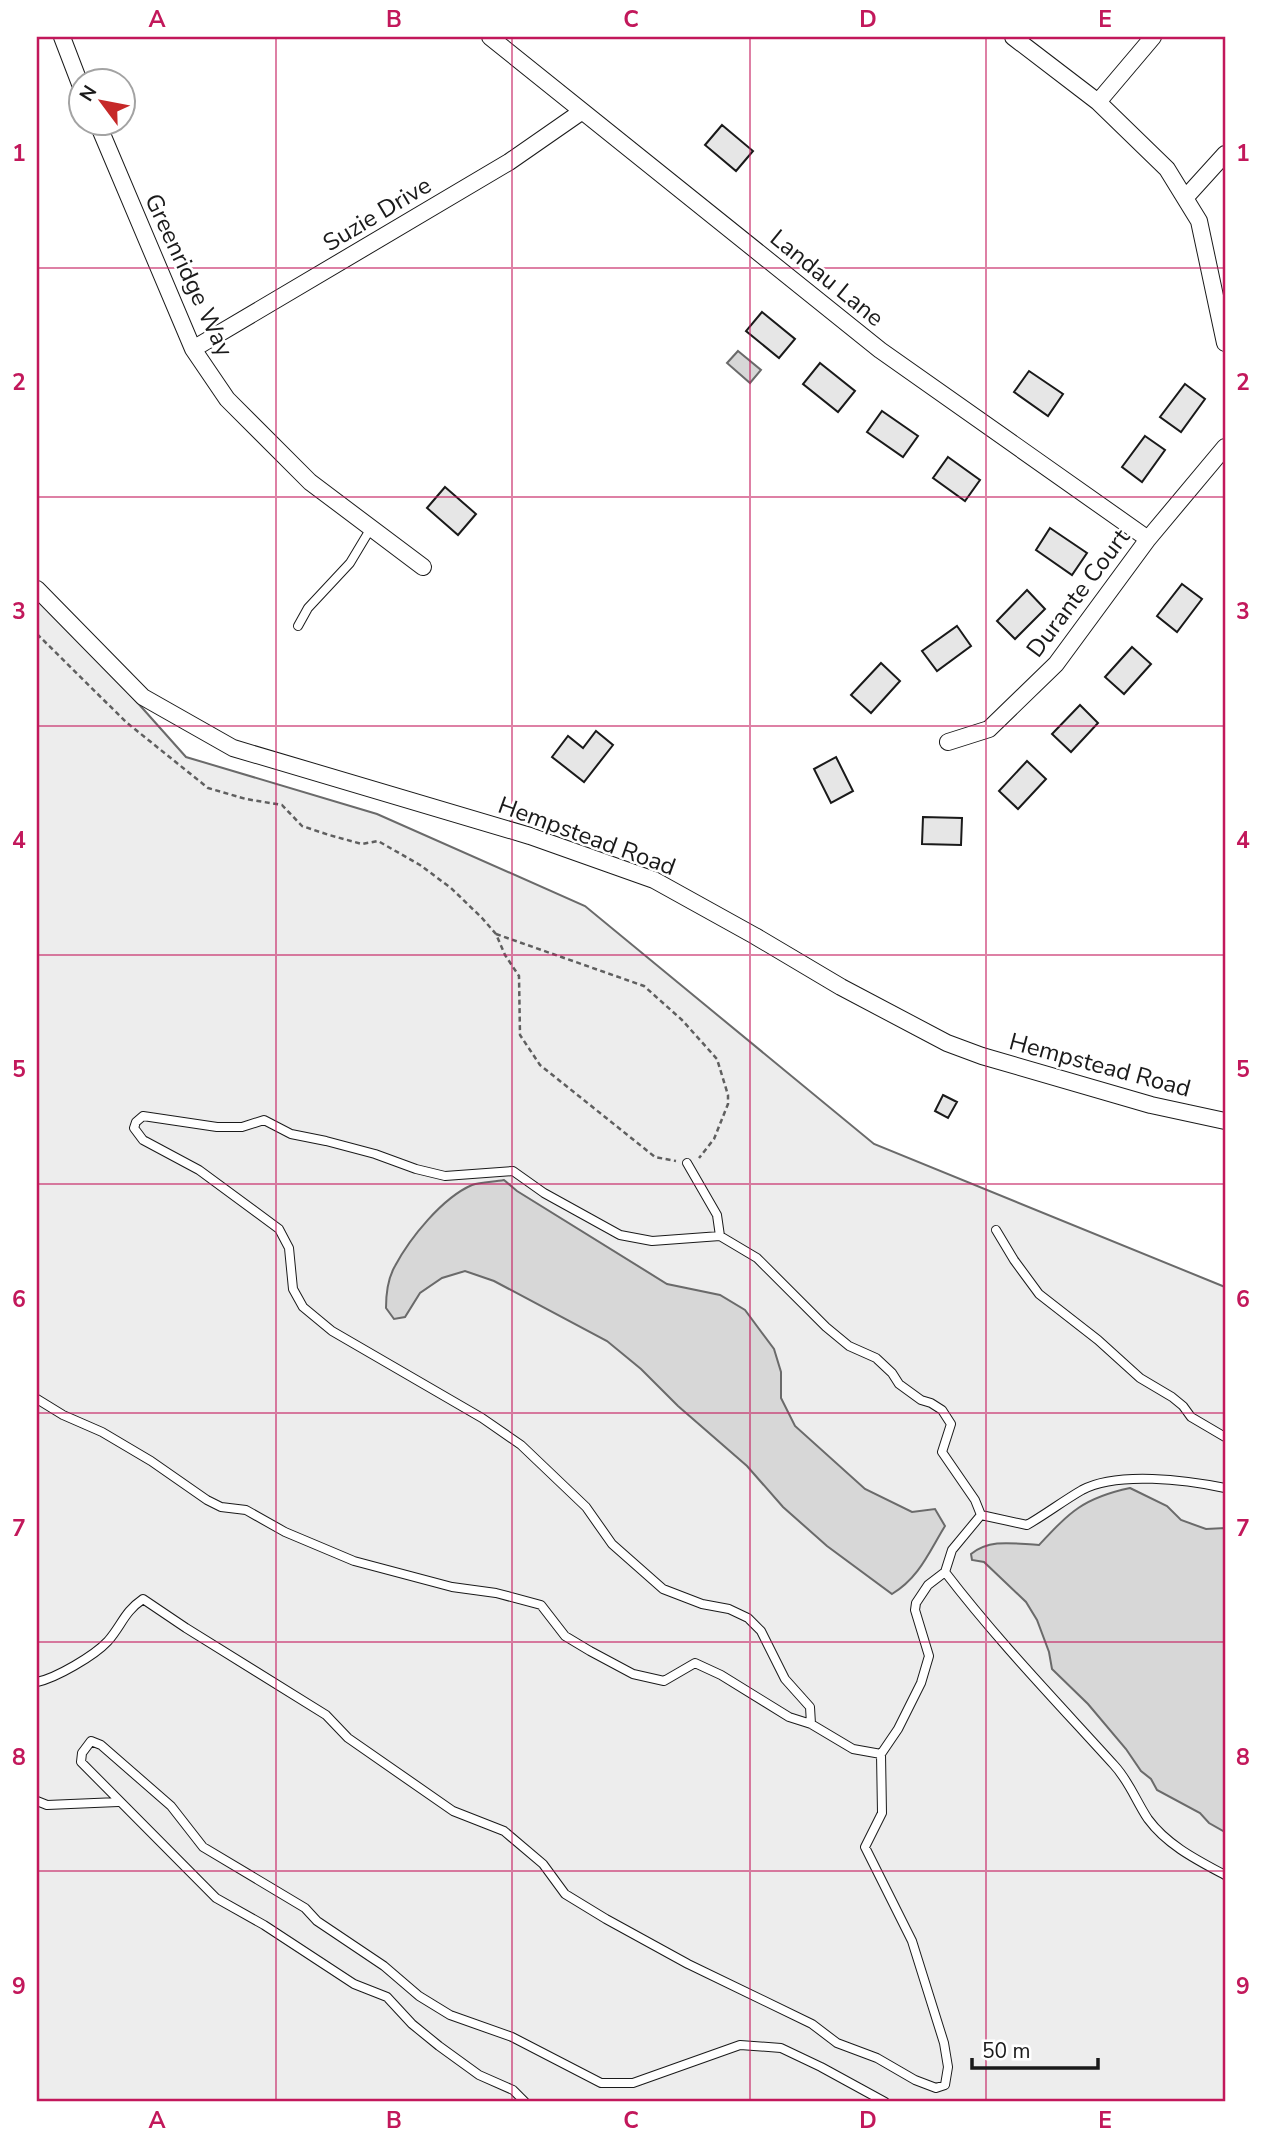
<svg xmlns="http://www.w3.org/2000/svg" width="1262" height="2139" font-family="'Nunito Sans',sans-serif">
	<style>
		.built { fill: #ededed; stroke: #6a6a6a; stroke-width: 2 }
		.water { fill: #d7d7d7; stroke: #6a6a6a; stroke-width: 2 }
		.building { fill: #e6e6e6; stroke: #1a1a1a; stroke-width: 2 }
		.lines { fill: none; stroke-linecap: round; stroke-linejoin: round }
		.lane-casing { stroke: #1a1a1a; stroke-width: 10 }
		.street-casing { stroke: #1a1a1a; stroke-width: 18 }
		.path { stroke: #5f5f5f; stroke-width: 2.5; stroke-dasharray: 5 3.5; stroke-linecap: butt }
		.lane { stroke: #fff; stroke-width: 8 }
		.street { stroke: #fff; stroke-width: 16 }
		.grid { fill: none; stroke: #c2185b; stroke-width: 2; stroke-opacity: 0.55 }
		.labels { text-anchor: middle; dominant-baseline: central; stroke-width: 5; stroke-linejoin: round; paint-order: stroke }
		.street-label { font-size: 24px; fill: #1a1a1a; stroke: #fff }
		.neatline { fill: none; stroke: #c2185b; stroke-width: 2.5 }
		.grid-label { font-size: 23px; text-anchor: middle; font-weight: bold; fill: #c2185b }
	</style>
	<rect width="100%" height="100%" fill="#fff"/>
	<!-- built -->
	<path class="built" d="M37 590 186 757 377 814 585 906 874 1144 1225 1287V2102H37Z"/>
	<!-- water -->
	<path class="water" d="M738 351 761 370 750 383 727 363Z
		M504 1180 517 1191 667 1284 720 1295 745 1310 774 1349 781 1372V1398L795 1426 865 1489 912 1512 935 1509 945 1526C929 1552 919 1578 892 1594L827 1546 783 1507 747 1466 678 1406 641 1369 607 1341 494 1281 465 1271 442 1278 420 1293 405 1317 394 1319 386 1308C386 1295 388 1278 395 1266 410 1238 442 1198 472 1185 482 1182 494 1182 504 1180Z
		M1130 1488 1167 1506 1181 1520 1206 1529 1225 1528V1832L1209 1823 1200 1813 1157 1790 1151 1779 1141 1771 1126 1749 1088 1704 1052 1669 1049 1652 1037 1620 1026 1602 984 1562 972 1560 971 1554C991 1538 1015 1544 1039 1545 1070 1512 1083 1498 1130 1488Z"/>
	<!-- building -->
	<path class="building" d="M722 125 753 151 736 171 705 145Z
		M762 312 795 339 779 358 746 331Z
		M820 363 855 391 838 412 803 384Z
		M1029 371 1063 394 1048 416 1014 392Z
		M1185 384 1205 399 1181 432 1160 417Z
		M882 411 918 436 903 457 867 432Z
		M1145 436 1165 450 1142 482 1122 467Z
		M948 457 980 480 965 501 933 478Z
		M445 487 476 514 458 535 427 508Z
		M1050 528 1087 553 1072 575 1036 550Z
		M1182 584 1202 599 1177 632 1157 616Z
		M1027 590 1045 609 1015 639 997 621Z
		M957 626 971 646 937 671 922 651Z
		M1132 647 1151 664 1124 694 1105 677Z
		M881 663 900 681 871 713 851 695Z
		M1080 705 1098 723 1071 752 1052 734Z
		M596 731 613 745 584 782 552 757 568 736 583 748Z
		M836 757 853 791 831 803 814 769Z
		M1027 761 1046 779 1018 809 999 791Z
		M923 817 962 818 961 845 922 844Z
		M943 1095 957 1102 948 1118 935 1111Z"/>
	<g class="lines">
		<defs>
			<path id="lane" d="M298 626 308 608 350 563 371 528
				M687 1163 717 1215 720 1236
				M996 1230 1014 1260 1039 1294 1098 1340 1140 1378 1172 1397 1183 1406 1191 1417 1225 1437
				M37 1399 63 1415 102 1432 151 1461 207 1500 221 1507 246 1510 285 1532 354 1561 452 1587 496 1593 541 1605 565 1636 590 1651 633 1674 664 1681 695 1663 721 1675 789 1717 811 1724 853 1749 881 1754
				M981 1515 1027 1525C1046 1514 1063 1501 1082 1490 1117 1471 1187 1480 1225 1488
				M945 1572C997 1640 1056 1701 1114 1765 1129 1781 1136 1801 1148 1819 1167 1845 1197 1860 1225 1875
				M37 1682C56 1678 94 1656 108 1641 122 1625 124 1612 143 1599L186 1628 326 1715 348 1738 453 1811 504 1831 543 1864 565 1894 606 1919 688 1964 812 2024 837 2043 877 2058 915 2080 936 2088 945 2085 948 2067 944 2043 912 1941 865 1847 882 1813 881 1754 898 1729 921 1683 929 1656 915 1610 916 1603 928 1585 945 1572 952 1550 981 1515 975 1500 942 1452 951 1424 942 1410 931 1403 921 1400 899 1384 892 1373 876 1358 849 1346 826 1327 757 1258 720 1236 652 1241 620 1235 544 1193 513 1171 445 1176 416 1169 375 1154 326 1141 291 1134 264 1120 242 1127H217L143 1116 136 1122 134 1128 143 1140 199 1170 279 1229 289 1248 293 1289 303 1307 332 1331 482 1418 521 1445 586 1507 612 1544 663 1589 702 1604 729 1609 748 1618 761 1631 785 1679 810 1707 811 1724
				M37 1801 47 1805 118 1802
				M525 2102 513 2090 479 2075 439 2046 412 2024 387 1997 354 1984 264 1925 216 1898 81 1762 82 1753 91 1741 101 1745 171 1806 203 1847 305 1908 317 1921 384 1966 419 1996 450 2015 512 2037 601 2083H633L740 2045 781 2048 821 2067 885 2102"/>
			<path id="street" d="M62 37 80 84
				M490 37 880 350 1148 539
				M1013 37 1098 102 1167 169 1199 221 1225 343
				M1098 102 1153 37
				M97 122 193 349 227 399 310 482 423 567
				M1186 197 1225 154
				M193 349 509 162 581 112
				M37 589 143 697 233 748 530 836 654 880 755 936 841 987 947 1043 982 1056 1151 1105 1225 1121
				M948 742 989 729 1056 664 1148 539 1225 447"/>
		</defs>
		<!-- lane casing -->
		<use href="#lane" class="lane-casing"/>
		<!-- street casing -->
		<use href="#street" class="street-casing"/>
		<!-- path -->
		<path class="path" d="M37 634 126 722 208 788 246 799 282 805 302 826 329 835 362 844 378 841 420 865 451 888 482 918 496 934 505 955 519 976 520 1035 540 1065 655 1157 676 1161
			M496 934 644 986 682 1020 717 1059 728 1095V1104L714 1139 699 1158"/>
		<!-- lane -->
		<use href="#lane" class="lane"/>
		<!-- street -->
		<use href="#street" class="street"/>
	</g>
	<!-- grid -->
	<path class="grid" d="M276 37V2102M512 37V2102M750 37V2102M986 37V2102M37 268H1225M37 497H1225M37 726H1225M37 955H1225M37 1184H1225M37 1413H1225M37 1642H1225M37 1871H1225"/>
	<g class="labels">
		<!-- street labels -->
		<g class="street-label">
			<text transform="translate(377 214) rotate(-31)">Suzie Drive</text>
			<text transform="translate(189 275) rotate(65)">Greenridge Way</text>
			<text transform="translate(827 278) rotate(39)">Landau Lane</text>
			<text transform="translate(1078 593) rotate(-53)">Durante Court</text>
			<text transform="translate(587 836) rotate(20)">Hempstead Road</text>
			<text transform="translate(1100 1065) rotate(15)">Hempstead Road</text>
		</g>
	</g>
	<!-- border -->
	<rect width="1262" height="2139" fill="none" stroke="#ffffff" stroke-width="77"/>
	<!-- north arrow -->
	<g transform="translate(102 102) rotate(302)"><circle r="33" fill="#ffffff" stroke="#a3a3a3" stroke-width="2"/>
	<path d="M0-5L12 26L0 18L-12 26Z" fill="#c62828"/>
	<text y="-10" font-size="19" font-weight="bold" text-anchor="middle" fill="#1a1a1a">N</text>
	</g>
	<!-- scale -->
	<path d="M972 2058v10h126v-10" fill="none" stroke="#1a1a1a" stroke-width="3.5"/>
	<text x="982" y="2058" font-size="21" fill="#1a1a1a" stroke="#ffffff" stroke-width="5" paint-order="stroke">50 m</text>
	<rect x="38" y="38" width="1186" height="2062" class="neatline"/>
	<g class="grid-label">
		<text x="157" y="27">A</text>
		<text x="394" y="27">B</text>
		<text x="631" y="27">C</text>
		<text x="868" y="27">D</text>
		<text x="1105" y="27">E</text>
		<text x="19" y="161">1</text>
		<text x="1243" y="161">1</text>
		<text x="19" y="390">2</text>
		<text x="1243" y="390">2</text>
		<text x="19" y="619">3</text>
		<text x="1243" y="619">3</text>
		<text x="19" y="848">4</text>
		<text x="1243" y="848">4</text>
		<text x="19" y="1077">5</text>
		<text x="1243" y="1077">5</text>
		<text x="19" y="1307">6</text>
		<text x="1243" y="1307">6</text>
		<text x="19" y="1536">7</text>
		<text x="1243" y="1536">7</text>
		<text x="19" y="1765">8</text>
		<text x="1243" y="1765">8</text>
		<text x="19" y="1994">9</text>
		<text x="1243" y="1994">9</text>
		<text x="157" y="2128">A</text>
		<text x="394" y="2128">B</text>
		<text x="631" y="2128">C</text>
		<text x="868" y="2128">D</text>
		<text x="1105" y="2128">E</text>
	</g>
</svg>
